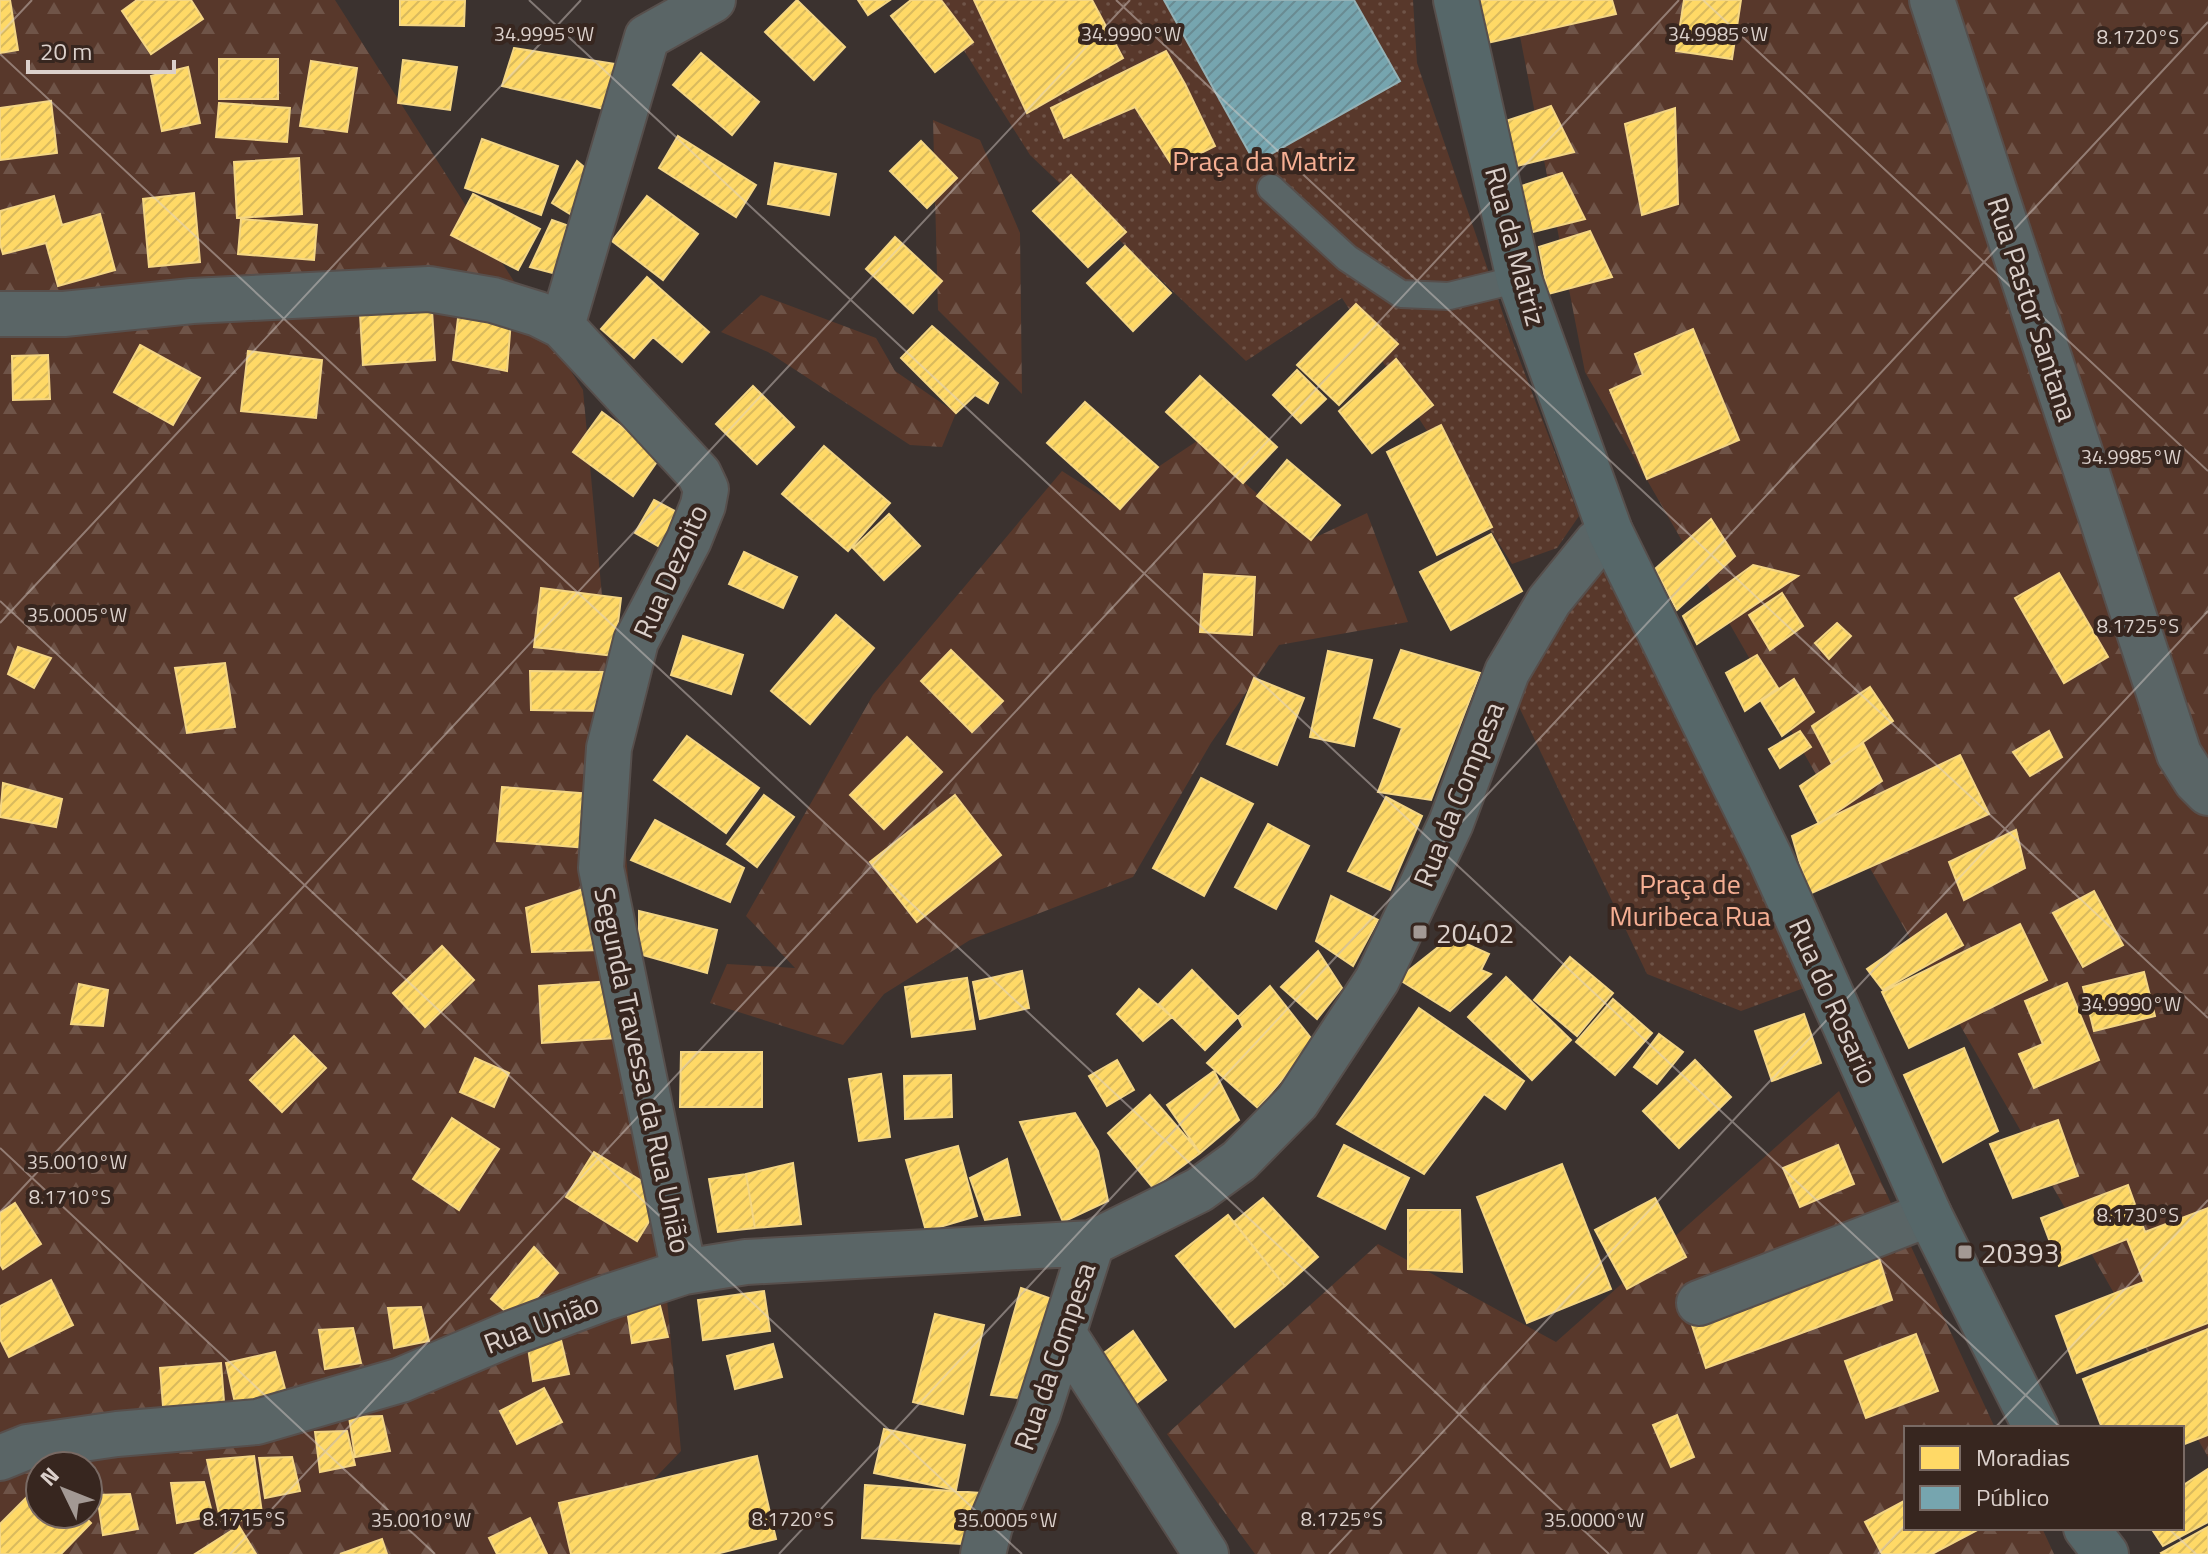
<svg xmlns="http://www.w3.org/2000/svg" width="2208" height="1554" font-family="'Titillium Web',sans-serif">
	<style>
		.forest { fill: url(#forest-firs); fill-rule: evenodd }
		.park { fill: url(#park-dots) }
		.homes { fill: url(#homes-hatch); stroke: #f4d684; stroke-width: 2 }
		.public { fill: url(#public-hatch); stroke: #94b2b7; stroke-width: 2 }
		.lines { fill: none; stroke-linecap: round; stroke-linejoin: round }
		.lane-casing { stroke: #574f4c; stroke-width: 30 }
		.street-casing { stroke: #574f4c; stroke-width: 48 }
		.secondary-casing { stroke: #574f4c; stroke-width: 48 }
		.lane { stroke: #5a6566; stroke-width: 26 }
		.street { stroke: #5a6566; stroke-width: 44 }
		.secondary { stroke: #566769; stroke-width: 44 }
		.ticks { fill: none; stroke: #dbd0cb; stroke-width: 2; stroke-opacity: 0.45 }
		.poi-dot { fill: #a39994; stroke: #37261f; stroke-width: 3 }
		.labels { text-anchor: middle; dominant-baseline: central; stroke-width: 8; stroke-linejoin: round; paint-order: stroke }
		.park-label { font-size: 28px; fill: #f6af93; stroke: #37261f }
		.street-label { font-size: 28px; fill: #dbd0cb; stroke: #37261f }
		.poi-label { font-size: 28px; fill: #dbd0cb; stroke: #37261f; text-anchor: start }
		.ticks-label { font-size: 20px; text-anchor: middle; fill: #dbd0cb; stroke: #37261f; stroke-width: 8; stroke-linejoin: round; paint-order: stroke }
	</style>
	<defs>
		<pattern id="forest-firs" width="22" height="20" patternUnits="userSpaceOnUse" patternTransform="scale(2)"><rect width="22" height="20" fill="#58382b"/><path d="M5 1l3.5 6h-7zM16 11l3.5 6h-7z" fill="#6f5448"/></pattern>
		<pattern id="park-dots" width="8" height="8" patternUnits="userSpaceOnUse" patternTransform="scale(2)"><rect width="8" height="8" fill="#58382b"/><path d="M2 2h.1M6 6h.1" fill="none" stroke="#6f5448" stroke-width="1.8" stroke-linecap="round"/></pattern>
		<pattern id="homes-hatch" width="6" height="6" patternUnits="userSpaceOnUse" patternTransform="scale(2)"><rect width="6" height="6" fill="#ffd966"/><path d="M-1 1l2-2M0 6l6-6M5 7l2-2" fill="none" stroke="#d9ba5e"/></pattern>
		<pattern id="public-hatch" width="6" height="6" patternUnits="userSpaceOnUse" patternTransform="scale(2)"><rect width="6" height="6" fill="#76a5af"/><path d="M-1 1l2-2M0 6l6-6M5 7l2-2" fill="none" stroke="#698b92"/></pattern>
	</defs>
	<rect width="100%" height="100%" fill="#3b322f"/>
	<!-- forest -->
	<path class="forest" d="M0 0H335L583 390 681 1451 582 1554H0ZM40 1466H88V1514H40Z
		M1513 0H2208V1457L1585 372Z
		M933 120 980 140 1020 233 1022 394 938 310Z
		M761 295 876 338 895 371 956 413 942 447 910 445 768 352 721 332Z
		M1197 441 1310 540 1367 513 1408 622 1279 645 1211 743 1133 877 970 940 884 994 843 1045 710 1003 727 964 795 968 746 916 873 695 1062 471 1120 508 1158 467Z
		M1839 1091 1995 1428H1906V1528H2042L2054 1554H1255L1167 1434 1378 1244 1556 1342Z"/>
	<!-- park -->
	<path class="park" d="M932 0H1413L1417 63 1511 337 1579 516 1557 548 1512 564 1342 298 1246 361 1030 155Z
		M1599 548 1783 926 1804 988 1741 1011 1647 974 1510 688Z"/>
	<!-- homes -->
	<path class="homes" d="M0 0H10L18 50 0 53Z
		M137 0H191L203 19 151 54 122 11Z
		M400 0H465L464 26 400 25Z
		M797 0 845 47 814 80 765 32Z
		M858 0H890L868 15Z
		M911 0H941L973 42 935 72 891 16Z
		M974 0H1092L1123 58 1027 113Z
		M1468 0H1612L1616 14 1478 45Z
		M1684 0H1741L1732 59 1676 51Z
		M514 48 622 65 613 111 502 86Z
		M1166 51 1185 84 1215 146 1173 167 1135 107 1064 138 1051 108Z
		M701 53 759 102 732 135 673 85Z
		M219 59H278V99H219Z
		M403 60 457 67 450 110 398 103Z
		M311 61 357 68 347 132 300 126Z
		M188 67 200 123 162 131 151 76Z
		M51 101 57 153 0 160V108Z
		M219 103 290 108 287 142 216 137Z
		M1551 106 1574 152 1509 168 1500 123Z
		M1675 108 1678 204 1642 215 1625 124Z
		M678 136 756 185 736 217 659 168Z
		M482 139 558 166 541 215 465 188Z
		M921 141 957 178 927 208 890 171Z
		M299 158 302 214 237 218 234 162Z
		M577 161 596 177 583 222 552 203Z
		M775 163 836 174 829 215 768 204Z
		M1562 173 1585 219 1521 235 1512 189Z
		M1071 175 1126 232 1088 267 1033 211Z
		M194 193 200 262 149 267 143 199Z
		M473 194 540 229 518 270 451 235Z
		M54 196 62 225 100 214 115 270 58 286 46 243 3 254 0 244V211Z
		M647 196 698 234 663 280 612 241Z
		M241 219 317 225 314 260 238 254Z
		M552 220 580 230 568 277 530 267Z
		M1590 231 1612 277 1548 294 1539 247Z
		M895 237 942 281 913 313 866 269Z
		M1125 246 1171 293 1133 331 1087 283Z
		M647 277 709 332 682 362 653 337 634 358 601 329Z
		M1356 304 1398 344 1339 405 1297 365Z
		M432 310 435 360 363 365 360 314Z
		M459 310 511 320 507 371 453 360Z
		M932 326 998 383 988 403 975 395 956 413 901 358Z
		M1693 329 1739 440 1647 479 1610 390 1643 375 1635 354Z
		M140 345 200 378 173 425 114 392Z
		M248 351 322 360 316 418 241 411Z
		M48 355 50 399 13 400 12 356Z
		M1396 359 1433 405 1372 453 1339 411Z
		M1297 370 1326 399 1301 423 1273 395Z
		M1200 376 1277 447 1243 483 1166 412Z
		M753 386 794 427 757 464 716 424Z
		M1085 402 1158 467 1120 509 1047 443Z
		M602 412 661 456 633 496 573 452Z
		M1441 425 1492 527 1437 555 1387 452Z
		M824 446 890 503 848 551 782 494Z
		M1287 460 1340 505 1311 540 1257 496Z
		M654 500 690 519 670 553 635 533Z
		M889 514 920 546 884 580 853 548Z
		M1711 519 1735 556 1677 610 1655 569Z
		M1491 534 1522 591 1451 630 1420 572Z
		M744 552 797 577 783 608 729 584Z
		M1753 565 1798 576 1697 644 1683 616Z
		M2059 573 2108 657 2064 683 2015 598Z
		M1204 574 1255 577 1252 635 1200 632Z
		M541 588 621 598 614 656 534 647Z
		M1782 593 1803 626 1770 650 1749 615Z
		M836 615 874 648 810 724 771 691Z
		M1837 623 1851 636 1829 659 1815 643Z
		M683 636 743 655 731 694 671 675Z
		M18 647 51 658 34 688 8 674Z
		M951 650 1003 701 972 732 921 681Z
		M1401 650 1480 673 1431 800 1378 792 1402 728 1374 718Z
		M1328 651 1372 660 1354 746 1310 737Z
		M1757 655 1778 688 1745 711 1726 673Z
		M225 663 235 727 187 733 175 668Z
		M530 671 603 672 604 711 531 710Z
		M1254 678 1304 698 1277 765 1227 744Z
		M1794 679 1814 712 1782 736 1761 701Z
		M1870 687 1893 721 1832 764 1812 726Z
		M1800 731 1811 747 1780 768 1769 749Z
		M2049 731 2062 757 2030 776 2013 752Z
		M687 736 759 788 726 833 654 780Z
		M907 737 942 772 884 829 850 795Z
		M1863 743 1882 781 1819 824 1800 786Z
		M1960 755 1989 814 1809 894 1792 836Z
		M1201 778 1253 804 1204 896 1153 868Z
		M3 783 62 799 56 827 0 817Z
		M502 787 592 794 587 848 497 841Z
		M764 795 794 817 757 867 727 844Z
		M955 795 1001 855 917 922 870 862Z
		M1386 797 1422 816 1390 890 1348 871Z
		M655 820 744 868 730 902 631 860Z
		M1268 824 1309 846 1276 909 1235 887Z
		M2016 830 2025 868 1964 900 1949 862Z
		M586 888 600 950 532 952 526 908Z
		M2094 891 2123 945 2083 967 2053 913Z
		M1331 896 1378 920 1353 966 1316 941Z
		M639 911 717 930 707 973 639 954Z
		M1946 914 1963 945 1883 990 1867 969Z
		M2020 924 2047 980 1909 1048 1882 992Z
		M1451 937 1489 954 1481 970 1491 974 1450 1011 1398 979Z
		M442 946 474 980 425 1027 393 993Z
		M1318 951 1342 988 1317 1019 1281 987Z
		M1570 957 1613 993 1577 1036 1534 1000Z
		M1192 970 1238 1017 1205 1050 1159 1004Z
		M1022 971 1029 1008 980 1019 973 982Z
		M2144 972 2155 1016 2094 1031 2083 987Z
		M1506 977 1571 1040 1532 1080 1468 1017Z
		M967 978 975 1029 912 1037 905 987Z
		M612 981 616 1038 542 1043 539 986Z
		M2067 983 2099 1060 2034 1088 2019 1054 2043 1044 2025 1001Z
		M79 984 108 990 103 1026 71 1024Z
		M1270 986 1314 1042 1258 1108 1207 1063 1243 1027 1238 1017Z
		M1139 989 1172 1017 1143 1041 1117 1014Z
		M1613 999 1652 1033 1615 1075 1576 1042Z
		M1419 1008 1524 1081 1505 1109 1484 1094 1424 1174 1337 1124Z
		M1804 1014 1821 1063 1772 1081 1755 1031Z
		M1659 1034 1683 1052 1657 1084 1634 1067Z
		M294 1036 326 1068 282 1112 250 1080Z
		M1964 1048 1998 1131 1943 1162 1904 1075Z
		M681 1052H762V1107H680Z
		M475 1058 509 1073 494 1107 460 1092Z
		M1117 1060 1134 1090 1107 1106 1089 1076Z
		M1695 1060 1731 1097 1679 1148 1643 1111Z
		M1214 1071 1239 1120 1200 1153 1167 1105Z
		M881 1074 890 1137 859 1141 849 1079Z
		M951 1075 952 1117 905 1119 904 1076Z
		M1150 1095 1200 1153 1153 1188 1108 1133Z
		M1075 1113 1098 1151 1108 1201 1063 1222 1020 1122Z
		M452 1118 499 1149 459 1210 413 1179Z
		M2058 1120 2078 1176 2013 1198 1990 1144Z
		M1344 1145 1409 1178 1385 1229 1318 1196Z
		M1838 1145 1854 1184 1800 1207 1783 1168Z
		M958 1146 977 1216 926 1231 906 1160Z
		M594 1152 665 1195 637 1241 566 1197Z
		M1007 1159 1020 1215 985 1220 970 1178Z
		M793 1163 801 1224 755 1228 746 1174Z
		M1562 1164 1611 1289 1527 1323 1477 1197Z
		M746 1174 755 1228 718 1232 709 1179Z
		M2128 1185 2145 1232 2208 1208V1323L2077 1373 2056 1316 2144 1282 2127 1239 2059 1266 2041 1218Z
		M1263 1198 1318 1257 1285 1286 1234 1222Z
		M1655 1198 1686 1257 1627 1289 1595 1230Z
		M15 1203 41 1244 3 1269 0 1264V1213Z
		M1408 1210H1460L1462 1272 1408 1269Z
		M1228 1215 1285 1286 1235 1327 1176 1256Z
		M534 1247 558 1273 517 1321 491 1299Z
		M1877 1252 1892 1300 1706 1368 1690 1319Z
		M51 1280 73 1325 9 1357 0 1339V1306Z
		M1021 1288 1066 1304 1036 1400 991 1395Z
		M764 1291 770 1331 703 1340 698 1300Z
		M659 1302 668 1337 632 1343 626 1303Z
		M421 1307 429 1341 394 1348 388 1308Z
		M935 1314 984 1325 963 1414 913 1402Z
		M353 1328 361 1363 325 1369 319 1330Z
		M2208 1329V1435L2182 1445V1428H2102L2083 1379Z
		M1133 1331 1166 1380 1134 1405 1096 1359Z
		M1916 1334 1938 1391 1866 1418 1845 1361Z
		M561 1340 569 1374 533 1381 527 1341Z
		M773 1344 782 1377 735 1389 727 1356Z
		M275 1352 287 1396 237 1412 226 1363Z
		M221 1363 225 1414 164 1419 160 1368Z
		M544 1388 562 1422 517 1444 500 1411Z
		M1677 1415 1694 1457 1671 1467 1653 1425Z
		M382 1416 390 1451 355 1457 349 1417Z
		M884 1429 965 1445 956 1490 874 1473Z
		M347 1431 355 1465 320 1472 315 1432Z
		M254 1456 262 1513 222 1527 207 1460Z
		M757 1456 776 1539 716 1554H571L559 1503Z
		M292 1457 300 1491 265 1498 259 1458Z
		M2208 1469V1522L2163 1546 2151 1528H2182V1486Z
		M204 1482 213 1516 177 1523 171 1483Z
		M40 1484V1514H82L91 1523 61 1554H0V1524Z
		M865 1485 981 1493 978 1545 862 1538Z
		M130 1494 138 1529 103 1535 97 1495Z
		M1906 1500V1528H1981L1932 1554H1882L1865 1522Z
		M530 1518 547 1554H497L489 1538Z
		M239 1526 256 1554H195Z
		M2208 1527V1554H2162L2161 1553Z
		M382 1539 387 1554H340Z"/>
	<!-- public -->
	<path class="public" d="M1164 0H1354L1400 81 1255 163Z"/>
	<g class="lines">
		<defs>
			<path id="lane" d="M1271 188 1347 258 1401 294 1449 296 1519 279"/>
			<path id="street" d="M1932 0 2179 754 2196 781 2208 793
				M0 314H64L192 301 429 289 493 300 538 314 562 326 699 474 706 489 703 505 689 540 636 641 609 748 601 868 684 1272
				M562 326 647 37 713 0
				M1699 1303 1929 1214
				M1064 1334 1206 1554
				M0 1458 27 1447 117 1434 257 1422 401 1380 509 1334 608 1297 684 1272 746 1262 1092 1243
				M983 1554 990 1526 1038 1413 1092 1243 1199 1190 1239 1161 1297 1102 1377 980 1451 823 1507 672 1549 601 1596 543 1610 531"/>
			<path id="secondary" d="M1456 0 1519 279 1610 531 1770 857 1929 1214 2036 1428
				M2086 1528 2106 1554"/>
		</defs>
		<!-- lane casing -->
		<use href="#lane" class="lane-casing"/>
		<!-- street casing -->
		<use href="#street" class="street-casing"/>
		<!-- secondary casing -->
		<use href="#secondary" class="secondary-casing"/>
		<!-- lane -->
		<use href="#lane" class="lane"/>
		<!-- street -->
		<use href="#street" class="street"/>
		<!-- secondary -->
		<use href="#secondary" class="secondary"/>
	</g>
	<!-- ticks -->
	<path class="ticks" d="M529 0 2061 1428M1116 0 2208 1018M1703 0 2208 471M0 34 32 0M0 54 1609 1554M0 601 1022 1554M0 623 581 0M0 1148 435 1554M0 1212 1130 0M1995 1428 2208 1200M2168 1528 2196 1554M230 1554 1679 0M779 1554 2208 22M1329 1554 2208 611M1878 1554 1906 1524"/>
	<!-- markers -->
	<g class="poi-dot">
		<rect x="1412" y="924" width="16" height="16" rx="4"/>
		<rect x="1957" y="1244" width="16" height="16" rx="4"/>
	</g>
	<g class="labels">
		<!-- park labels -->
		<g class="park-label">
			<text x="1264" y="160">Praça da Matriz</text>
			<text x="1690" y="883">Praça de<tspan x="1690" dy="32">Muribeca Rua</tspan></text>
		</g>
		<!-- street labels -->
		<g class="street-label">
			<text transform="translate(1516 246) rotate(75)">Rua da Matriz</text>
			<text transform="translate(2033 309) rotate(72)">Rua Pastor Santana</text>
			<text transform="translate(670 571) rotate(-66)">Rua Dezoito</text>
			<text transform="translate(1458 794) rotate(-68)">Rua da Compesa</text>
			<text transform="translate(1834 1001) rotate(66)">Rua do Rosario</text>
			<text transform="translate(643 1070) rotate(78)">Segunda Travessa da Rua União</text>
			<text transform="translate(541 1323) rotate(-21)">Rua União</text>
			<text transform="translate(1054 1356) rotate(-71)">Rua da Compesa</text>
		</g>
		<!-- poi labels -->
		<g class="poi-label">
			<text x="1436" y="932">20402</text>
			<text x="1981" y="1252">20393</text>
		</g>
	</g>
	<g class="ticks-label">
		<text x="544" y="41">34.9995°W</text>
		<text x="1131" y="41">34.9990°W</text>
		<text x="1718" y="41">34.9985°W</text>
		<text x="2138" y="44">8.1720°S</text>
		<text x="2131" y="464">34.9985°W</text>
		<text x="77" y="622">35.0005°W</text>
		<text x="2138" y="633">8.1725°S</text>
		<text x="2131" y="1011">34.9990°W</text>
		<text x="77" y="1169">35.0010°W</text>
		<text x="70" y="1204">8.1710°S</text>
		<text x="2138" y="1222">8.1730°S</text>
		<text x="244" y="1526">8.1715°S</text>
		<text x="793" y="1526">8.1720°S</text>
		<text x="1342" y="1526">8.1725°S</text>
		<text x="421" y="1527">35.0010°W</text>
		<text x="1007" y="1527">35.0005°W</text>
		<text x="1594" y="1527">35.0000°W</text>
	</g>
	<!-- legend -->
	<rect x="1904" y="1426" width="280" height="104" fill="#37261f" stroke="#796a64" stroke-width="2"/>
	<rect x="1920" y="1446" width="40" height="24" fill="#ffd966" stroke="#796a64" stroke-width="2"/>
	<text x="1976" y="1466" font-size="24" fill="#dbd0cb">Moradias</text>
	<rect x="1920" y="1486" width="40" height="24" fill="#76a5af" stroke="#796a64" stroke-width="2"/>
	<text x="1976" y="1506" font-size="24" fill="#dbd0cb">Público</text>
	<!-- north arrow -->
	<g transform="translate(64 1490) rotate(313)"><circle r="38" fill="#37261f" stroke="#796a64" stroke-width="2"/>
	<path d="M0-6L14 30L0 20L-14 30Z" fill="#a39994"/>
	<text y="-12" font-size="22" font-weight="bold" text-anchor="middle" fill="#dbd0cb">N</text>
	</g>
	<!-- scale -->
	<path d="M28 60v12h146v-12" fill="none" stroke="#dbd0cb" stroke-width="4"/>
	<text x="40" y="60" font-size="24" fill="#dbd0cb" stroke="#37261f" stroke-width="6" paint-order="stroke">20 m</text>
</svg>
